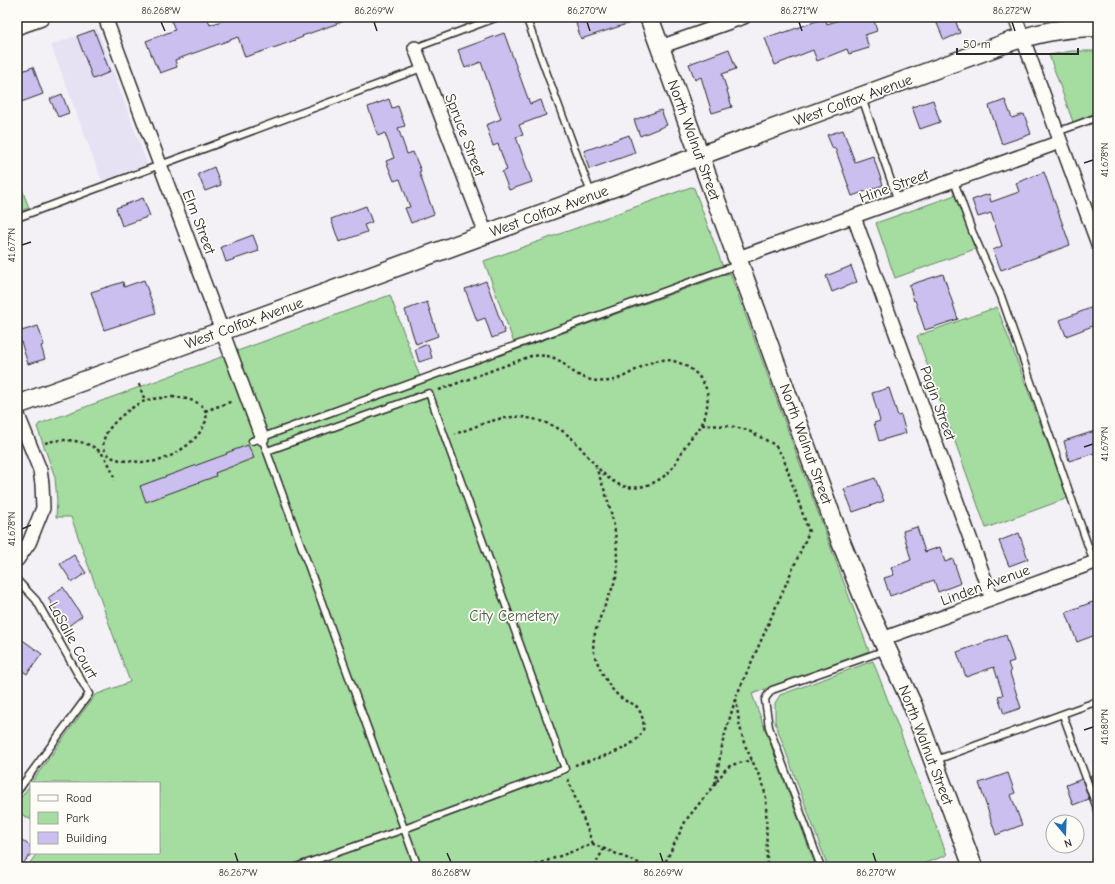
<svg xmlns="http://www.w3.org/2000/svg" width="1115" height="884" font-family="'Comic Neue',sans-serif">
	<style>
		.built { fill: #e7e1f4 }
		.green { fill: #a5dca0; stroke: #688466 }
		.building { fill: #cbbff0; stroke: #2b2b2b }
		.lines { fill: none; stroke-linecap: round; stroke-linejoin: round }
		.lane-casing { stroke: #2b2b2b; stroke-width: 9 }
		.street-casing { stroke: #2b2b2b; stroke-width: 16 }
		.secondary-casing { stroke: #2b2b2b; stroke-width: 21 }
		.path { stroke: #2b2b2b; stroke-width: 2.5; stroke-dasharray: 3 3; stroke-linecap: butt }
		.lane { stroke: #fdfcf7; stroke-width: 6 }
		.street { stroke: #fdfcf7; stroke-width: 13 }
		.secondary { stroke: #fdfcf7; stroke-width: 18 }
		.ticks { fill: none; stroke: #2b2b2b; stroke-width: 1.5 }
		.labels { text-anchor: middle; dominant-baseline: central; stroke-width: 3.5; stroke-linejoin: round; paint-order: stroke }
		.street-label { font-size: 15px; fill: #2b2b2b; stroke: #fdfcf7 }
		.park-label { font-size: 15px; fill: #50604e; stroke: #fdfcf7 }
		.neatline { fill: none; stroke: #2b2b2b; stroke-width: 1.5 }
		.ticks-label { font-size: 10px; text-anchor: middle; fill: #2b2b2b }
	</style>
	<rect width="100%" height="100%" fill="#f3f0f6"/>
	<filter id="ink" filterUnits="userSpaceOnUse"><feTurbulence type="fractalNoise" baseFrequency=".025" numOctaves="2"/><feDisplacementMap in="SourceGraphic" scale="8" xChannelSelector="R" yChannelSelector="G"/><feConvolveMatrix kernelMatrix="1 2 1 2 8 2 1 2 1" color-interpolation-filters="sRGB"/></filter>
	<g filter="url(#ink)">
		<!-- built -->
		<path class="built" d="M97 28 147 164 102 181 51 45Z"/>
		<!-- green -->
		<path class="green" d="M1072 51H1098V112L1073 122 1049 55Z
			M17 176 29 208 17 212Z
			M691 187 694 188 723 267 514 343 484 261Z
			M955 195 975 249 895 278 876 223Z
			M730 273 869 651 752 694 816 867H27L37 853H159V783H31L95 695 130 682 71 517H56L57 501 55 477 37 427 39 424 390 295 420 377 313 416 315 422Z
			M997 307 1068 498 986 528 917 336Z
			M873 661 947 855 915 867H828L775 722V703L780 695Z
			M31 784V820L17 811V803Z"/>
		<!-- building -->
		<path class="building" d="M170 17H207L210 25 233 17H350V19L302 36 303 37 279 46 245 57 238 37 175 60 177 67 160 73 156 64H155L146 41 175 30Z
			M574 17H639V20L581 39Z
			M849 17H873L877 31 865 35 869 48 849 54 847 49 817 61 813 50 775 65 765 38 782 32 783 33 825 18 827 24Z
			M946 17H954L960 33 944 40 936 21Z
			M94 30 110 72 93 79 77 36Z
			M504 33 530 104 541 100 546 115 519 125 523 135 516 137 532 182 509 190 502 172 507 170 498 144 493 146 486 125 501 119 481 62 465 68 458 50Z
			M729 49 736 69 722 74 732 107 712 113 701 77 695 80 689 64Z
			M33 67 43 94 21 102 17 91V73Z
			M62 94 69 113 58 117 50 99Z
			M389 99 392 108 398 106 405 126 398 128 407 154 413 152 421 171 419 172 434 214 411 223 405 208 410 207 400 179 394 181 386 161 394 158 385 133 378 136 368 107Z
			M933 100 940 122 920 129 912 107Z
			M1005 100 1012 118 1024 114 1031 134 1002 144 989 106Z
			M661 110 667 125 640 136 634 120Z
			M843 130 855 162 873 156 883 185 852 196 835 148 833 149 827 135Z
			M629 135 635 153 589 169 584 151Z
			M214 167 221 185 205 191 198 174Z
			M1044 172 1070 245 1001 270 993 250 1002 246 991 213 978 217 972 200 989 194 991 202 1019 192 1016 183Z
			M143 198 150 216 122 226 116 208Z
			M366 206 372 222 364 225 367 232 339 242 331 219Z
			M253 235 259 251 226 262 221 247Z
			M851 266 857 282 832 292 826 276Z
			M943 274 958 319 925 330 915 300 914 301 909 285Z
			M144 280 156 313 104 330 91 292 123 282 124 287Z
			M486 281 505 333 492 338 485 318 477 321 465 289Z
			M427 302 438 336 416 344 405 310Z
			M1093 307 1098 319V324L1066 336 1060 320Z
			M38 326 44 345 41 346 45 359 28 364 18 332Z
			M428 344 432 358 419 362 415 349Z
			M889 388 898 416 901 415 906 433 879 441 874 423 880 421 872 393Z
			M1098 430V452L1069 461 1064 441Z
			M248 445 254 458 215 473 216 476 146 502 140 486 227 454 226 453Z
			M875 478 884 501 853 512 844 489Z
			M917 527 925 552 940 547 945 562 953 559 961 583 938 592 934 580 890 596 884 578 894 575 891 568 911 560 903 531Z
			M1019 533 1028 559 1009 566 999 541Z
			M74 555 86 573 72 582 60 564Z
			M63 587 82 616 67 627 48 598Z
			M1098 600V634L1077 642 1066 612Z
			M1006 635 1014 661 1008 663 1011 672 1010 673 1021 708 1004 714 998 696 1003 695 994 667 966 677 957 652Z
			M17 636 42 654 27 674 17 667Z
			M1008 773 1015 793 1011 795 1022 825 996 835 979 783Z
			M1098 773V796H1097L1090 776Z
			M1082 779 1089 799 1073 805 1066 785Z
			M17 836 31 847 32 853 20 867H17Z"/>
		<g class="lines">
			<defs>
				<path id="lane" d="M526 17 591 193
					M415 48 498 17
					M862 98 898 201
					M1057 132 1098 117
					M954 181 972 231 1001 296 1094 563
					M17 218 422 68
					M262 438 418 867
					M252 441 737 265
					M267 451 429 393 565 769 404 829 296 867
					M17 580 36 600 89 694 17 792
					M1063 715 1098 811
					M936 760 1098 701
					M821 867 769 727 765 700 767 696 772 690 886 650"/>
				<path id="street" d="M105 17 262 438
					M1015 17 1098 244
					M660 47 744 17
					M415 48 486 234
					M854 217 992 599
					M738 258 1060 142
					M17 413 40 470 42 484 43 508 29 543 17 560
					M882 639 1098 561"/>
				<path id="secondary" d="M649 17 841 542 866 604 913 706 973 867
					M17 25 40 17
					M17 405 241 324 1004 44C1035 33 1065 27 1098 27"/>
			</defs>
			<!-- lane casing -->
			<use href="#lane" class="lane-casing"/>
			<!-- street casing -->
			<use href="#street" class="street-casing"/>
			<!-- secondary casing -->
			<use href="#secondary" class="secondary-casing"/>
			<!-- path -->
			<path class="path" d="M139 384 145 401
				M439 390 531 356C541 355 549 355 558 360 563 362 567 368 572 371 579 376 588 380 597 381 632 386 647 346 684 365 694 370 700 376 705 386 710 396 707 413 702 424 700 429 694 433 691 438 683 448 678 461 670 471 664 477 655 483 647 485 607 499 591 451 564 432 552 424 537 419 522 417 499 415 476 427 455 434
				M172 397C237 401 196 448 161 460 150 463 139 462 128 461 119 460 111 459 106 452 93 434 131 406 145 401 153 398 163 398 172 397Z
				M205 411 233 401
				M702 425 730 426 747 430 775 445 783 457 809 532 736 697 723 741 715 784
				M45 443C62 437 91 440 103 455 109 462 112 472 115 480
				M736 699 739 722 744 743 763 784 766 798 767 867
				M575 765C593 759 636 750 643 730 645 722 641 710 635 705 632 703 627 702 624 700 620 697 615 693 613 690 606 682 596 662 594 652 589 632 612 595 617 574 618 569 617 564 617 559 617 527 608 497 596 468
				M568 779 593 844
				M530 867 593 844 648 867
				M594 867 604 848
				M663 867 686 820 715 784 725 770 731 765 752 760"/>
			<!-- lane -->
			<use href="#lane" class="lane"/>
			<!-- street -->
			<use href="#street" class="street"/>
			<!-- secondary -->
			<use href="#secondary" class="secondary"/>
		</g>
	</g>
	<!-- ticks -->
	<path class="ticks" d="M161 22 165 31M374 22 377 31M587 22 590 31M799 22 802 31M1012 22 1015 31M1084 163 1093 160M22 245 31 242M1084 447 1093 444M22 529 31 525M1084 730 1093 727M235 853 238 862M447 853 451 862M660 853 663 862M873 853 876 862"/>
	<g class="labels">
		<!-- street labels -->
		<g class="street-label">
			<text transform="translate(853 100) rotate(-20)">West Colfax Avenue</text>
			<text transform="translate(465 135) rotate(69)">Spruce Street</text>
			<text transform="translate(694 140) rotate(70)">North Walnut Street</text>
			<text transform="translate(894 186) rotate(-20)">Hine Street</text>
			<text transform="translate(549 211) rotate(-20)">West Colfax Avenue</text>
			<text transform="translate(199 222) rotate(69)">Elm Street</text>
			<text transform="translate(244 323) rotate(-20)">West Colfax Avenue</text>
			<text transform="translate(938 403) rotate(70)">Pagin Street</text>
			<text transform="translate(806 444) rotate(70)">North Walnut Street</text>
			<text transform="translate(985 585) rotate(-20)">Linden Avenue</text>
			<text transform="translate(73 640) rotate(61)">LaSalle Court</text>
			<text transform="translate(926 745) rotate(69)">North Walnut Street</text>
		</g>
		<!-- park labels -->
		<g class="park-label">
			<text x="514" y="616">City Cemetery</text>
		</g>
	</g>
	<!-- margin -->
	<rect width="1115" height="884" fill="none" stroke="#fdfcf7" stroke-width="44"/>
	<!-- legend -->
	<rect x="30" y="782" width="130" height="72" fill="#fdfcf7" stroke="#a9a8a5"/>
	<rect x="38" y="795" width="20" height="6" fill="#fdfcf7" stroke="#a9a8a5"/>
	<text x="66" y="802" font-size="12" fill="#2b2b2b">Road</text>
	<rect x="38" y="812" width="20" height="12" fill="#a5dca0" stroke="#a9a8a5"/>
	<text x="66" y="822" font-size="12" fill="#2b2b2b">Park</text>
	<rect x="38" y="832" width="20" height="12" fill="#cbbff0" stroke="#a9a8a5"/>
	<text x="66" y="842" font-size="12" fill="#2b2b2b">Building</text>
	<!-- north arrow -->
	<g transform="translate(1065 834) rotate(161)"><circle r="19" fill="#fdfcf7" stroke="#a9a8a5"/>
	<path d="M0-3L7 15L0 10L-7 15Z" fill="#1f6fb2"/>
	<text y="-6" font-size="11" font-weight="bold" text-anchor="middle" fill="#2b2b2b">N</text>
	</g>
	<!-- scale -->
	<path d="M957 48v6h121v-6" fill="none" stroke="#2b2b2b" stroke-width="2"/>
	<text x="963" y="48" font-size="12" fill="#2b2b2b" stroke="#fdfcf7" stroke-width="3" paint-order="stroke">50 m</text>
	<rect x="22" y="22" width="1071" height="840" class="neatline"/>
	<g class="ticks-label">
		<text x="161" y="14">86.268°W</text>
		<text x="374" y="14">86.269°W</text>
		<text x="587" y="14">86.270°W</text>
		<text x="799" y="14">86.271°W</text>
		<text x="1012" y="14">86.272°W</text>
		<text transform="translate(1104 160) rotate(-90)" y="4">41.678°N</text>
		<text transform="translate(11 245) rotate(-90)" y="4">41.677°N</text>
		<text transform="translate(1104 444) rotate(-90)" y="4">41.679°N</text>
		<text transform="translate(11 529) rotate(-90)" y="4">41.678°N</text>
		<text transform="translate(1104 727) rotate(-90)" y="4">41.680°N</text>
		<text x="238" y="876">86.267°W</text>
		<text x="451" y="876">86.268°W</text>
		<text x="663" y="876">86.269°W</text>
		<text x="876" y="876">86.270°W</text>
	</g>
</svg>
